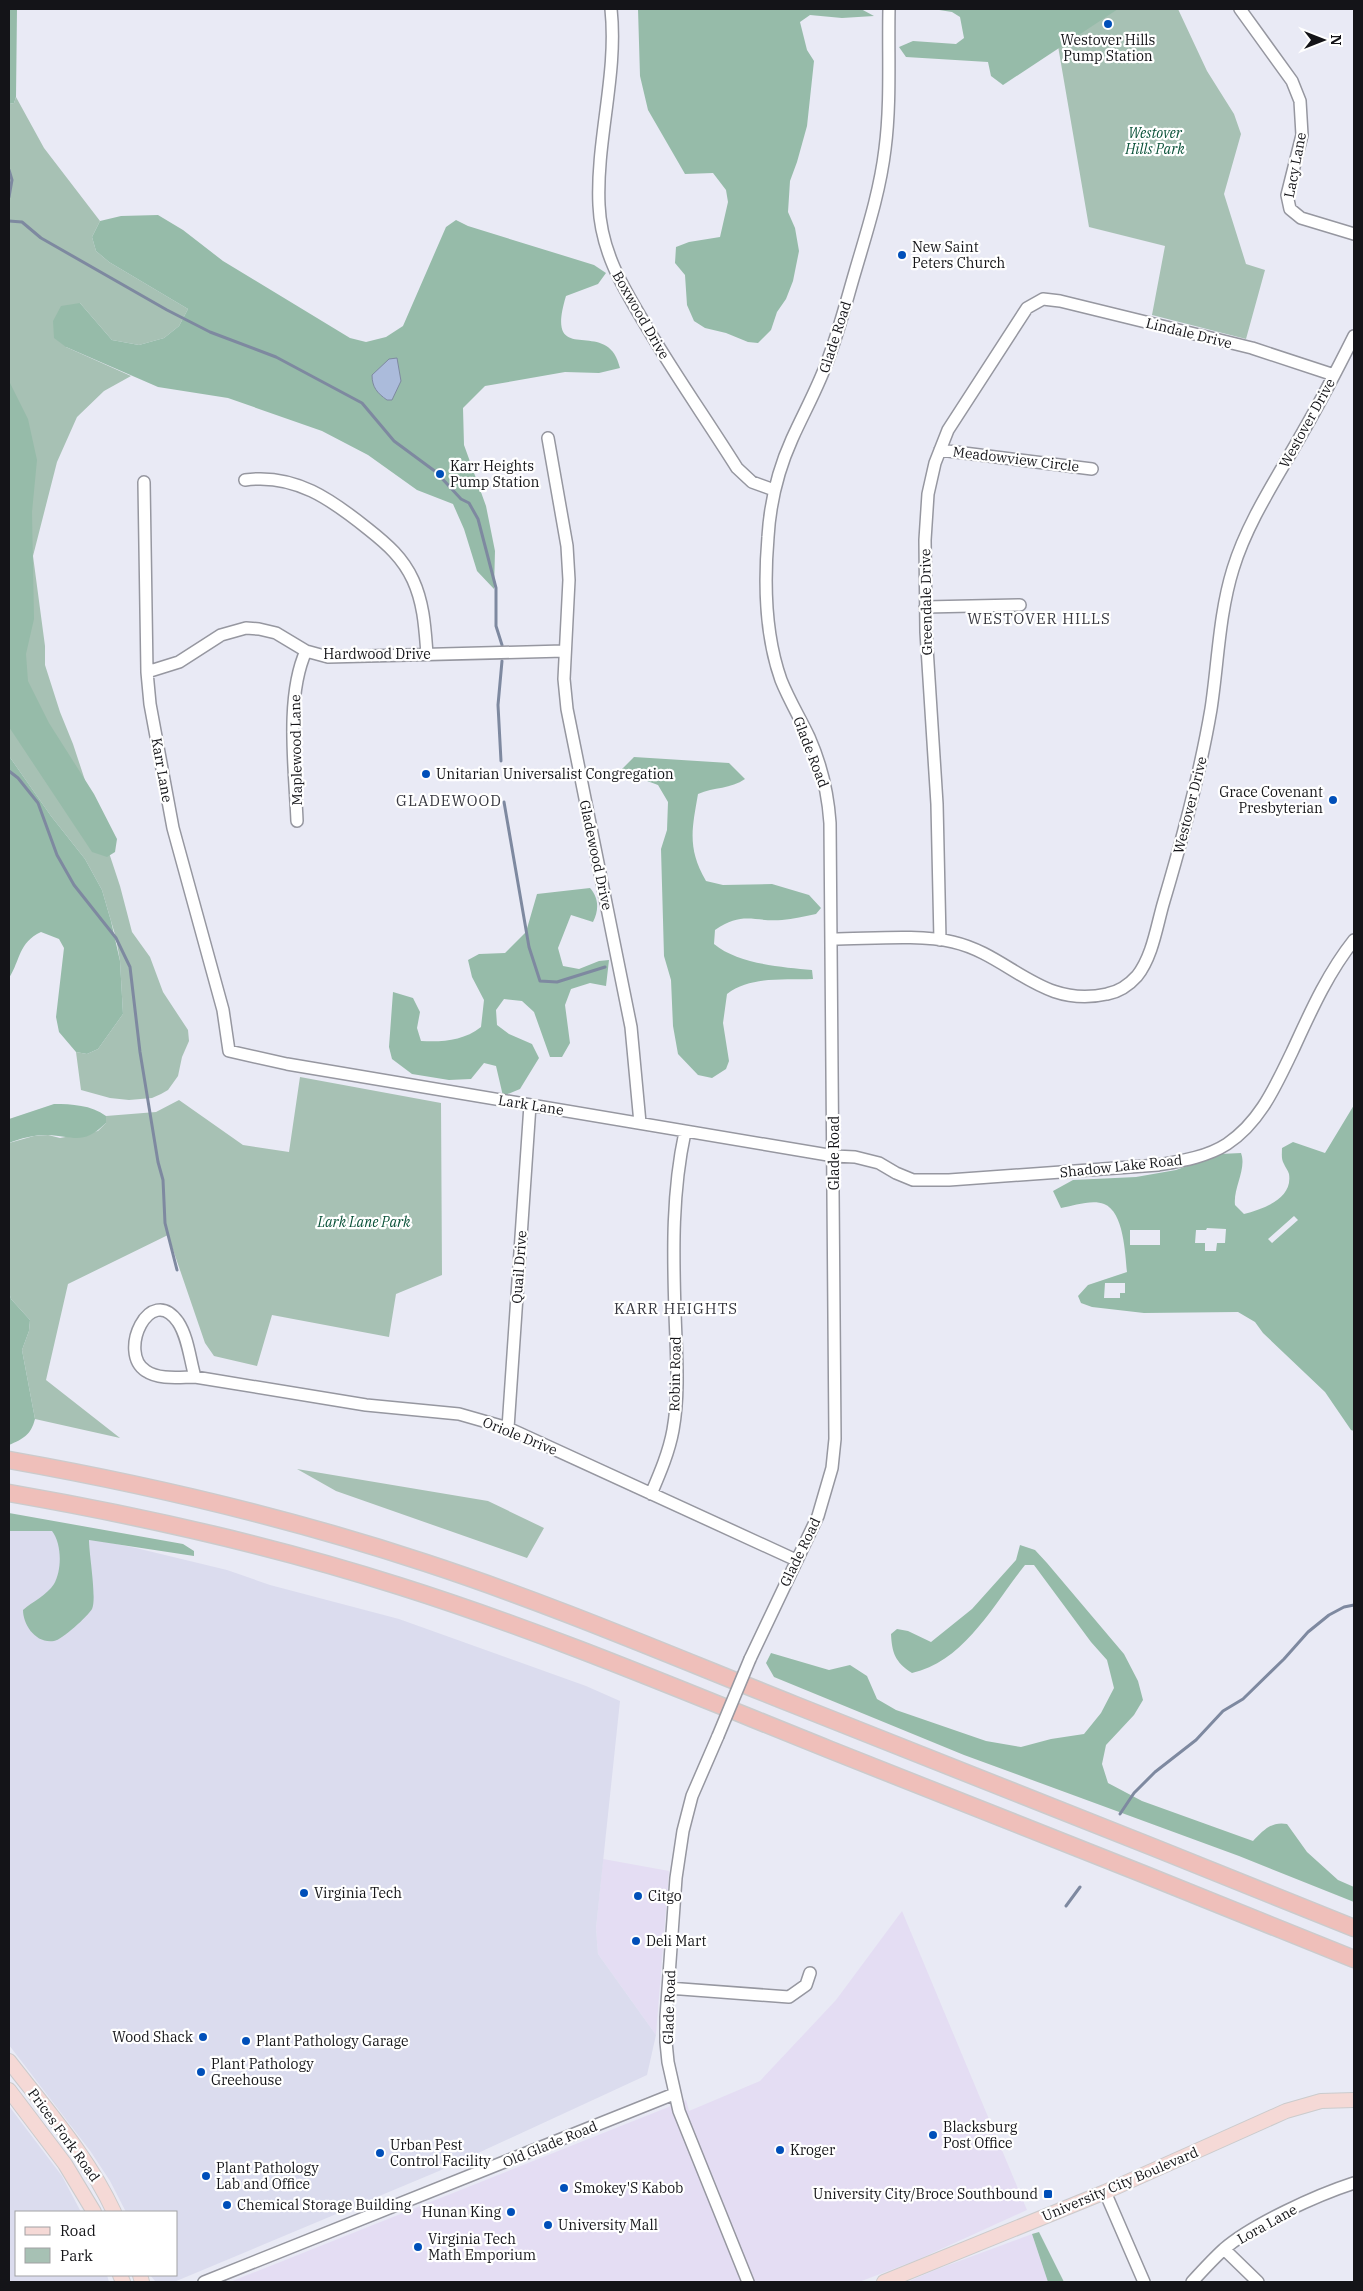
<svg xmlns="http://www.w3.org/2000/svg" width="1363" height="2291" font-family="'IBM Plex Serif',serif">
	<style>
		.commercial { fill: #e4ddf3 }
		.built { fill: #dbdcee }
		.green { fill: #a7c1b4 }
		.forest { fill: #96bba9; fill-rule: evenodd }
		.water { fill: #abbbdb; stroke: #7e89a0 }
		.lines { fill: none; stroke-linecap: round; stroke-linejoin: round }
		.stream { stroke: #7e89a0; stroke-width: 3 }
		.minor-casing { stroke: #9697a0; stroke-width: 14 }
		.major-casing { stroke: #cbcbcc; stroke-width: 16 }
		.highway-casing { stroke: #cbcbcc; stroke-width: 19 }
		.minor { stroke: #fff; stroke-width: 11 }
		.major { stroke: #f5d9d6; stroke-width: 14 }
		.highway { stroke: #efbfba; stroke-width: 16 }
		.minor-bridge-casing { stroke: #9697a0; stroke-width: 14; stroke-linecap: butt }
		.minor-bridge { stroke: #fff; stroke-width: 11 }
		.poi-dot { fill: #004fb9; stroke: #fff; stroke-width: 2 }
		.labels { text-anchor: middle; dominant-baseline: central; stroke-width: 4.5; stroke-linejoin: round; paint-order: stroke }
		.poi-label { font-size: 14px; fill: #141418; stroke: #fff; text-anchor: start }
		.park-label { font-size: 14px; font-style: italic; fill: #095138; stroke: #fff }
		.street-label { font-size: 14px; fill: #141418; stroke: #fff }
		.neighbourhood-label { font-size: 15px; letter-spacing: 1px; fill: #383840; stroke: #fff }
	</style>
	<rect width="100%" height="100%" fill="#e9eaf5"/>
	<!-- commercial -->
	<path class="commercial" d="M603 1859 669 1871 656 2035 598 1954 596 1928Z
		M902 1911 1027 2210 917 2260 859 2282H230L686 2100 689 2111 760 2081 836 2000Z
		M1032 2234 1048 2282H907L935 2270Z"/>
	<!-- built -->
	<path class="built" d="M9 1527 52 1531 136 1548 227 1570 270 1585 399 1619 586 1686 620 1701 596 1928 598 1954 656 2035 647 2075 439 2171 174 2282 155 2281 150 2275H176V2212H126L110 2181 91 2152 9 2045Z
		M9 2106 62 2176 81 2212H16V2275H107L109 2282H9Z"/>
	<!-- green -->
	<path class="green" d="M962 9H1178L1207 71 1234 114 1241 134 1224 194 1246 264 1265 270 1246 339 1152 315 1165 246 1089 227 1058 46Z
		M16 97 44 148 100 221 92 237 96 251 109 262 188 309 179 326 164 338 139 345 112 340 80 303 66 347 131 376 104 391 77 417 57 462 33 556 45 646V665L60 712 73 744 120 886 132 932 150 957 163 992 188 1030 189 1041 182 1057 178 1076 168 1090 161 1094 152 1098 129 1100 110 1098 81 1090 76 1052 87 1054 98 1049 123 1014 120 961 116 938 102 890 85 859 51 816 9 756V104L14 103Z
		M300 1077 441 1103 442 1275 396 1294 389 1337 272 1315 257 1366 214 1356 205 1343 168 1235 68 1284 46 1380 120 1438 35 1419 22 1350 29 1331 30 1320 11 1299 9 1292V1143L34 1136 48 1135 60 1138 98 1131 106 1123V1116L156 1112 179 1100 243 1145 289 1152Z
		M297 1469 488 1501 544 1528 527 1558 336 1491Z"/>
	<!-- forest -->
	<path class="forest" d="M9 9H17L16 97 14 103 9 104Z
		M638 9H861L874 16 842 18 810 15 800 22 807 50 814 61 807 126 797 162 790 181 788 212 795 228 799 251 793 281 786 299 777 312 771 330 758 343 748 342 726 333 705 328 694 321 687 305 685 275 675 263 676 247 689 242 720 237 728 202 726 190 713 173 685 174 648 110 640 76Z
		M933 9H1118L1003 85 991 76 988 62 906 57 899 47 913 41 956 44 964 38 960 17 952 12Z
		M158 215 183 230 223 261 350 338 366 342 386 337 403 326 446 227 456 220 468 226 594 265 606 273 598 284 566 296C543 372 608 313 620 368L599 373 565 372 485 386 463 408 464 445 486 506 495 551 494 589 477 571 464 529 453 504 417 490 368 455 322 431 228 398 158 387 66 347 54 338 53 321 61 306 80 303 112 340 139 345 164 338 179 326 188 309 109 262 96 251 92 237 100 221 121 216Z
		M9 381 28 419 37 460 32 512 34 619 26 654 28 681 49 723 94 794 117 839 115 852 107 857 92 852 9 727Z
		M9 756 51 816 85 859 102 890 111 921 120 961 123 1014 98 1049 87 1054 76 1052 59 1032 56 1017 64 948 59 939 41 932C18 943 21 959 9 978Z
		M634 757 729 763 745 779C731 789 714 787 698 794 692 829 687 848 706 881L723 885 772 884 809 895 821 908 816 914C805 916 793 919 782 920 753 922 743 911 715 930L714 944C738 964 781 967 812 970L813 979C784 980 751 976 727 994L723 1023 729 1061 726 1069 712 1078 698 1075 678 1054 673 1026 671 980 664 956 661 849 667 830 668 802 658 785 620 771Z
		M590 888C599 898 599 910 593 922L571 915 558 948 563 966 579 969 599 961 609 960 606 986 590 983 571 989 565 1005 570 1043 562 1057H550L534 1012 522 1001 504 999 496 1010 497 1025 509 1034 532 1044 539 1058 520 1089 503 1096 496 1066 484 1063 471 1079 449 1080 412 1074 392 1059 389 1047 393 992 413 998 420 1012 417 1028 421 1041C443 1042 463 1041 481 1027L484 1000 472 977 468 960 479 954 505 953 526 932 537 894Z
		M54 1104C72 1104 91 1105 106 1116V1123C82 1146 75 1136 47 1135 34 1135 21 1138 9 1143V1119Z
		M1354 1105V1431L1351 1430 1325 1392 1263 1333 1255 1322 1238 1312 1144 1313 1092 1307 1081 1303 1078 1296 1088 1285 1127 1272C1125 1253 1124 1212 1104 1204 1092 1199 1073 1206 1061 1208L1053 1191 1073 1180 1136 1177 1176 1170 1220 1154 1241 1153C1247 1169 1233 1188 1235 1205L1244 1214C1263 1209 1293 1199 1289 1174 1288 1170 1285 1167 1284 1164 1281 1159 1282 1154 1282 1148L1293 1142 1325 1153ZM1294 1216 1298 1220 1272 1243 1268 1239ZM1207 1228 1226 1229 1225 1243H1217L1216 1251H1205V1243H1195L1196 1230H1206ZM1130 1230H1160V1245H1130ZM1105 1283H1125V1293H1120V1298H1104Z
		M9 1292 11 1299 30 1320 29 1331 22 1350 35 1419C31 1435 23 1439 9 1445Z
		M9 1513 183 1544 194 1551V1556L89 1540C89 1554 97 1599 92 1609 88 1616 62 1640 54 1641 36 1644 23 1625 23 1610 32 1602 47 1595 54 1584 62 1570 62 1544 52 1531H9Z
		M1020 1545 1035 1550 1047 1563 1124 1654 1138 1681 1143 1700 1134 1715 1106 1745 1102 1764 1108 1783 1142 1801 1253 1841C1263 1831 1271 1821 1287 1824L1307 1852 1338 1880 1354 1887V1902L1239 1856 964 1755 774 1677 766 1663 771 1653 829 1670 850 1665 867 1676 877 1699 896 1710 986 1741 1021 1747 1051 1739 1084 1734 1101 1713 1114 1688 1107 1660 1091 1642 1034 1565H1025C994 1604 964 1662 912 1673 895 1662 892 1653 891 1634L897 1629 908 1631 931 1642 972 1609 1016 1560Z
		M1039 2232 1064 2282H1048L1032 2234Z"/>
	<!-- water -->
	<path class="water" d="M397 358 401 381 392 400H387C377 393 372 387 372 375L389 359Z"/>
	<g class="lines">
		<!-- stream -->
		<path class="stream" d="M9 170 12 180 9 197
			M9 221 22 222 41 238 167 310 210 332 276 357 362 403 394 441 436 472 461 499 469 503 478 519 496 588V626L502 645
			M501 761 498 705 502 661
			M9 771 18 778 38 803 57 855 74 885 116 938 130 967 140 1052 158 1162 163 1180 165 1223 177 1270
			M504 802 529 947 540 981 557 982 605 967
			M1120 1814 1134 1793 1155 1772 1196 1740 1223 1711 1243 1699 1284 1659 1308 1632 1329 1615 1344 1607 1354 1605
			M1066 1906 1080 1887"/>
		<defs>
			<path id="minor" d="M611 9C618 74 596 140 599 205 601 255 626 292 651 334 678 379 708 422 737 468L752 482 774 490
				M1240 9 1292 81 1300 101 1302 135 1287 195 1290 209 1301 218 1354 234
				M548 438 567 546 569 580 564 679 567 709 631 1027 640 1123
				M940 450 1092 469
				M245 480C295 473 332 500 368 529 387 544 403 558 413 580 424 604 425 629 427 654
				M144 482 147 672 150 704 173 828 223 1010 229 1051 287 1064 834 1156 855 1157 879 1163 896 1173 913 1180H949L1158 1165C1181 1161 1207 1157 1227 1144 1260 1122 1275 1087 1292 1052 1310 1013 1327 974 1354 940
				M925 607 1020 605
				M147 672 179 662 221 635 246 628 259 629 276 633 306 651 328 657 564 651
				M297 821C295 770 285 697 306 651
				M832 939C869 939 919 934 953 942 1010 955 1041 1009 1107 994 1118 992 1129 985 1137 976 1153 956 1157 924 1164 901 1183 837 1200 774 1211 709 1218 663 1219 614 1233 569 1248 520 1279 475 1304 430 1322 399 1338 368 1354 336
				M940 940 937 804 926 632 925 540 928 494 935 463 948 430 1027 308 1043 299 1060 301 1252 348 1334 375
				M195 1377C180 1377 159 1380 146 1371 117 1353 150 1282 178 1322 188 1337 190 1360 195 1377L366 1405 459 1414 508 1428 796 1560
				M508 1428 530 1105
				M651 1494C660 1473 669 1452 673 1430 680 1391 676 1351 675 1312 673 1251 672 1192 685 1132
				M750 1659 818 1516 832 1468 835 1439 830 823C828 794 821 764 809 737 800 718 789 700 781 680 765 635 764 584 768 537 770 503 778 470 792 439 805 410 820 384 830 354 840 327 847 299 855 272 867 231 880 191 885 149 891 103 888 55 889 9
				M718 1736 692 1796 683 1831 676 1878 666 2017V2042L668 2062 679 2111 748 2282
				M668 1988 789 1997 806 1985 810 1973
				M1105 2192 1144 2282
				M1224 2249 1258 2282
				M204 2282 674 2094
				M1192 2282C1202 2271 1213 2259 1224 2249 1253 2224 1317 2195 1354 2183"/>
			<path id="major" d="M9 2061C46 2109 88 2156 114 2212
				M9 2090 65 2164 94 2212
				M120 2275 123 2282
				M140 2275 142 2282
				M884 2282 1105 2192 1286 2111 1321 2101 1354 2100"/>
			<path id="highway" d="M9 1460C150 1485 290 1518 426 1563 551 1604 672 1656 795 1705 981 1778 1168 1853 1354 1928
				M9 1493C141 1516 271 1545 399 1586 545 1632 686 1692 828 1749 1004 1818 1179 1888 1354 1959"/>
		</defs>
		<!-- minor casing -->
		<use href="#minor" class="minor-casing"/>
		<!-- major casing -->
		<use href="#major" class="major-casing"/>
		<!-- highway casing -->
		<use href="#highway" class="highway-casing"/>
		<!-- minor -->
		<use href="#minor" class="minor"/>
		<!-- major -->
		<use href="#major" class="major"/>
		<!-- highway -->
		<use href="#highway" class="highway"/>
		<defs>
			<path id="minor-bridge" d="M718 1736 750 1659"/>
		</defs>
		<!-- minor-bridge casing -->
		<use href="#minor-bridge" class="minor-bridge-casing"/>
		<!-- minor-bridge -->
		<use href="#minor-bridge" class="minor-bridge"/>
	</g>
	<!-- markers -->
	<g class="poi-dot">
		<circle cx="1108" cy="24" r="5"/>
		<circle cx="902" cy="255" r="5"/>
		<circle cx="440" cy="474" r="5"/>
		<circle cx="426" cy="774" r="5"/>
		<circle cx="1333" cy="800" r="5"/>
		<circle cx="304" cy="1893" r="5"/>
		<circle cx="638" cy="1896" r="5"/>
		<circle cx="636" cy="1941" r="5"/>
		<circle cx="203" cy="2037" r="5"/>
		<circle cx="246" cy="2041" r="5"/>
		<circle cx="201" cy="2072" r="5"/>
		<circle cx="933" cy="2135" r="5"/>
		<circle cx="780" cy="2150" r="5"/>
		<circle cx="380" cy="2153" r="5"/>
		<circle cx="206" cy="2176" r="5"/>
		<circle cx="564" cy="2188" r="5"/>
		<rect x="1043" y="2189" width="10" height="10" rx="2.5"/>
		<circle cx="227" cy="2205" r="5"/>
		<circle cx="511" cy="2212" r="5"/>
		<circle cx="548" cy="2225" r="5"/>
		<circle cx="418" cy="2247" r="5"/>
	</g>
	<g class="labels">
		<!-- poi labels -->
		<g class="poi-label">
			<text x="1108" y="40" text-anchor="middle">Westover Hills<tspan x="1108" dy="16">Pump Station</tspan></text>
			<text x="912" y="247">New Saint<tspan x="912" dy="16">Peters Church</tspan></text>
			<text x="450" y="466">Karr Heights<tspan x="450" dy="16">Pump Station</tspan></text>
			<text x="436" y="774">Unitarian Universalist Congregation</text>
			<text x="1323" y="792" text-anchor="end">Grace Covenant<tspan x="1323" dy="16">Presbyterian</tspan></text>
			<text x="314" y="1893">Virginia Tech</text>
			<text x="648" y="1896">Citgo</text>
			<text x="646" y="1941">Deli Mart</text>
			<text x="193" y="2037" text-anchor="end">Wood Shack</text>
			<text x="256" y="2041">Plant Pathology Garage</text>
			<text x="211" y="2064">Plant Pathology<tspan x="211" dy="16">Greehouse</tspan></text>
			<text x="943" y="2127">Blacksburg<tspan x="943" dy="16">Post Office</tspan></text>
			<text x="390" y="2145">Urban Pest<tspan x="390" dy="16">Control Facility</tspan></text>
			<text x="790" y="2150">Kroger</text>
			<text x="216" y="2168">Plant Pathology<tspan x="216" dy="16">Lab and Office</tspan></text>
			<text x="574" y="2188">Smokey'S Kabob</text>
			<text x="1038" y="2194" text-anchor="end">University City/Broce Southbound</text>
			<text x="237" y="2205">Chemical Storage Building</text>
			<text x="501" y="2212" text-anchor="end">Hunan King</text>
			<text x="558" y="2225">University Mall</text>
			<text x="428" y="2239">Virginia Tech<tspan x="428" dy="16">Math Emporium</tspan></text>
		</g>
		<!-- park labels -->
		<g class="park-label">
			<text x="1155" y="133">Westover<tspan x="1155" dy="16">Hills Park</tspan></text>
			<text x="364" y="1222">Lark Lane Park</text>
		</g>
		<!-- street labels -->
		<g class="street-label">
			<text transform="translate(1295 165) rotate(-79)">Lacy Lane</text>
			<text transform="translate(641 315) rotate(60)">Boxwood Drive</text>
			<text transform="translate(1189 333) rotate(14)">Lindale Drive</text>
			<text transform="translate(835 337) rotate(-72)">Glade Road</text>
			<text transform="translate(1307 423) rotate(-61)">Westover Drive</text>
			<text transform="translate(1016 459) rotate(7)">Meadowview Circle</text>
			<text transform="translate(926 602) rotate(-91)">Greendale Drive</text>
			<text x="377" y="654">Hardwood Drive</text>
			<text transform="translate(296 750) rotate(-91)">Maplewood Lane</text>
			<text transform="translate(811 752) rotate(69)">Glade Road</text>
			<text transform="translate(162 770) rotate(80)">Karr Lane</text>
			<text transform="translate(1190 805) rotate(-76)">Westover Drive</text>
			<text transform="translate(596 855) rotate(78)">Gladewood Drive</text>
			<text transform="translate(531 1105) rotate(9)">Lark Lane</text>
			<text transform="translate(834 1153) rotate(-90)">Glade Road</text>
			<text transform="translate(1121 1166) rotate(-6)">Shadow Lake Road</text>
			<text transform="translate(519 1267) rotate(-86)">Quail Drive</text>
			<text transform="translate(675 1374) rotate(-89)">Robin Road</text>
			<text transform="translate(520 1436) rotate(22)">Oriole Drive</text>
			<text transform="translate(800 1552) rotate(-64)">Glade Road</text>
			<text transform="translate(669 2007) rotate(-88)">Glade Road</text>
			<text transform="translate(64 2135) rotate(54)">Prices Fork Road</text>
			<text transform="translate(550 2144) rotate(-22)">Old Glade Road</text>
			<text transform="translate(1120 2184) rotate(-23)">University City Boulevard</text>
			<text transform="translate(1267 2224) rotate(-29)">Lora Lane</text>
		</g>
		<!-- neighbourhood labels -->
		<g class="neighbourhood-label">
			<text x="1039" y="618">WESTOVER HILLS</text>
			<text x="449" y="800">GLADEWOOD</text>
			<text x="676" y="1308">KARR HEIGHTS</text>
		</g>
	</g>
	<!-- border -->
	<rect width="1363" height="2291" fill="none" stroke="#141418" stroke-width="20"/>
	<!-- legend -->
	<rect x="15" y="2211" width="162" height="65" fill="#ffffff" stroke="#a1a1a3"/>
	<rect x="25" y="2227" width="25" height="8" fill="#f5d9d6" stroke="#a1a1a3"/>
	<text x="60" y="2236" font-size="15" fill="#141418">Road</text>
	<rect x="25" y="2248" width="25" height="15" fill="#a7c1b4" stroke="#a1a1a3"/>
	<text x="60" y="2261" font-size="15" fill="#141418">Park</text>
	<!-- north arrow -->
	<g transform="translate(1323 40) rotate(90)" stroke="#ffffff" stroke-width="4" paint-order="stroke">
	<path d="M0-4L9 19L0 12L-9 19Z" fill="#141418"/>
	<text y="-8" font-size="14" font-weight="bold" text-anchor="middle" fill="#141418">N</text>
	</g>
</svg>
